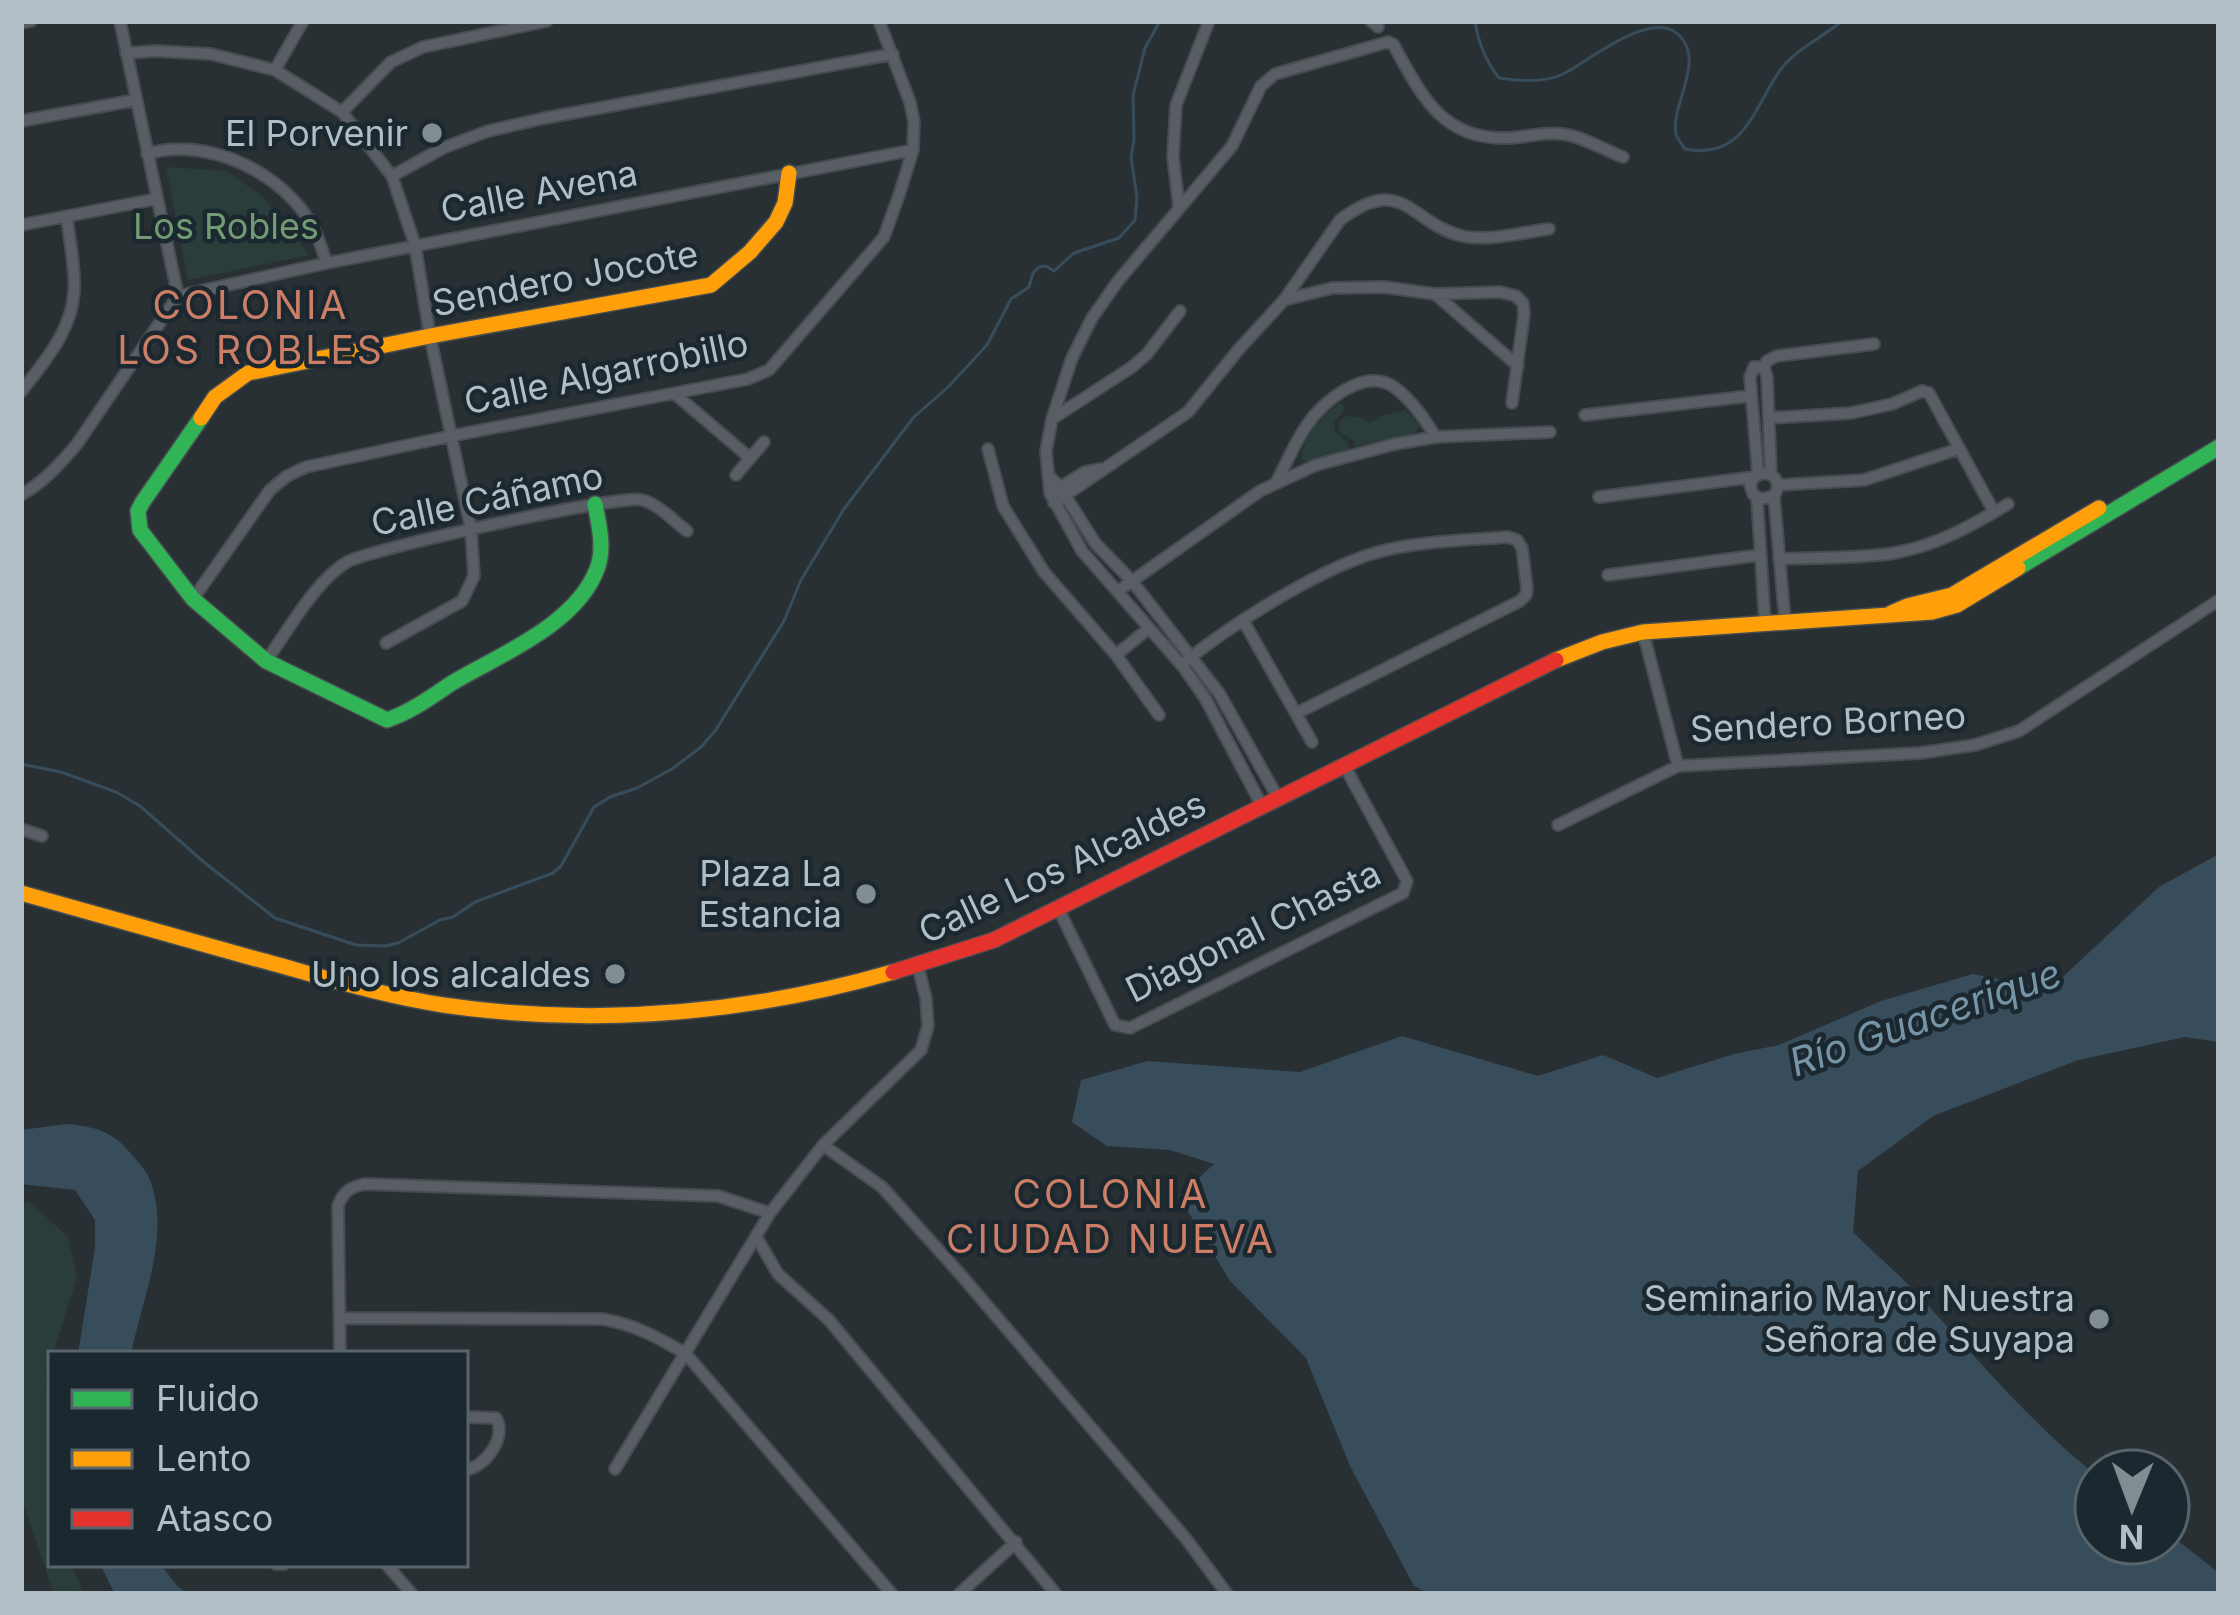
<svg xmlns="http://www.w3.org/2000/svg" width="2240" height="1615" font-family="Inter,sans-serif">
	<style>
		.green { fill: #2a3d3b }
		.water { fill: #384d5b }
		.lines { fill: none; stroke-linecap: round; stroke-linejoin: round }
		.stream { stroke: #384d5b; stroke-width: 3 }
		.street-casing { stroke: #464c4f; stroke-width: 14 }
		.fast-casing { stroke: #464c4f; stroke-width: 18 }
		.slow-casing { stroke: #464c4f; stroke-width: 18 }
		.jam-casing { stroke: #464c4f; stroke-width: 18 }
		.street { stroke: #585e63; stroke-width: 10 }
		.fast { stroke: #30b455; stroke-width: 15 }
		.slow { stroke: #ff9f0a; stroke-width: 15 }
		.jam { stroke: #e5322d; stroke-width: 15 }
		.poi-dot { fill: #828c93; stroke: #1c282f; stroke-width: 4.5 }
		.labels { text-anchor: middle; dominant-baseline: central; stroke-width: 9; stroke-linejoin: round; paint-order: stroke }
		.poi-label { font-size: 36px; fill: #b2bec6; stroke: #1c282f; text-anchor: end }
		.street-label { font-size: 36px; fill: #b2bec6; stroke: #1c282f }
		.park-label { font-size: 36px; fill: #729a73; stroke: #1c282f }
		.neighbourhood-label { font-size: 39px; letter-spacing: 3px; fill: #cd7e66; stroke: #1c282f }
		.water-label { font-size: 39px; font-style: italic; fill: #7595a7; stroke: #1c282f }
	</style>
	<rect width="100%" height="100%" fill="#293034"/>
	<!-- green -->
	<path class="green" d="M166 167 226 171 261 195 309 255 188 280Z
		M1341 403 1345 408 1334 423 1335 432 1347 442 1349 449 1310 461H1302C1299 440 1323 415 1341 403Z
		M1406 410 1420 425 1415 433 1355 446 1354 441 1339 431V422L1346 416 1362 418 1370 423 1381 416Z
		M29 1201 68 1237 77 1277 53 1354H51L46 1378 51 1435V1564H71L84 1594H54L21 1497V1204Z"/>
	<!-- water -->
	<path class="water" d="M2219 854V1042L2185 1037 2078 1060 1933 1116 1858 1171 1853 1232C1875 1254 1899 1274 1920 1297 1977 1358 2031 1424 2096 1475V1543H2168V1533L2219 1573V1594H1430L1414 1586 1350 1466 1306 1358 1230 1281 1179 1196 1214 1164 1170 1150 1107 1146 1072 1122 1081 1080 1148 1061 1300 1072 1402 1036 1538 1076 1603 1055 1657 1078 1734 1054 1779 1045 1881 1001 1973 974 2050 989 2159 887Z
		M67 1124C96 1127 113 1131 132 1155 138 1162 145 1169 149 1178 172 1233 142 1299 131 1354H78L95 1248V1220L75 1190 21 1184V1130Z
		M100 1564H160L178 1587 189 1594H115Z"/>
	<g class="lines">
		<!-- stream -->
		<path class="stream" d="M1475 21C1478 43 1486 61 1499 78 1519 81 1545 83 1563 74 1589 61 1652 8 1679 35 1706 62 1670 105 1676 134 1677 138 1683 146 1685 149 1745 161 1754 106 1781 69 1796 49 1823 37 1842 21
			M21 764 61 772 116 792 140 806 205 863 275 918 356 945 385 946 398 943 440 920 453 917 475 902 553 873 561 866 594 807 610 797 637 788 672 769 701 747 715 731 784 621 801 580 844 509 913 418 948 387 987 345 1011 299 1029 287 1033 273 1039 267 1046 266 1054 271 1074 253 1119 238 1135 220 1137 197 1131 157 1134 140 1133 95 1145 48 1160 21"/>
		<defs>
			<path id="street" d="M120 21 178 296
				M1371 21 1378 27
				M21 23 31 21
				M126 53 156 51 211 54 275 70 342 112 392 176 415 245 430 336 471 529 474 576 462 601 386 643
				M275 70 303 21
				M342 112 391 62 423 47 547 21
				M21 121 136 100
				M147 154C207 136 283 172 313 227 319 238 322 251 327 263
				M392 176 443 148 488 131 545 118 893 54
				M1179 207 1173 157 1176 105 1209 21
				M21 225 156 199
				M1435 294 1518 366
				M178 296 327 263 913 150
				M1284 300 1340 220C1403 172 1411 224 1462 236 1489 242 1522 232 1549 229
				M1764 367 1767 361 1777 356 1874 344
				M21 392C43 363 72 331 74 292 76 268 69 241 67 216
				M675 394 750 458
				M1585 415 1750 396
				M1769 418 1851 413 1892 404 1922 391 1929 393 1994 512
				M1052 419 1132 367 1147 354 1180 311
				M988 449 1003 506 1044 572 1116 655 1159 715
				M1758 474 1750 377 1754 367H1764L1767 377 1771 474
				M736 475 764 442
				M1050 477 1060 487 1095 543 1132 581 1219 693 1278 798
				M1276 483C1286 464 1295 442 1307 425 1323 401 1365 367 1394 387 1411 399 1425 420 1436 437
				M1778 485 1864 480 1958 449
				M1056 490 1085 472 1101 469
				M21 495C44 482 60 464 77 444L178 296
				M1774 496 1785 621
				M1599 497 1754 477C1770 467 1784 480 1774 496L1761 499 1753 494 1750 485 1754 477
				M1757 498 1765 623
				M1054 503 1188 412 1239 349 1284 300 1332 288 1384 287 1435 294 1500 292 1516 296 1523 303 1524 315 1512 403
				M1779 559C1817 557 1857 559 1894 553 1936 546 1973 525 2008 504
				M1608 575 1760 555
				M1118 591 1260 491 1316 465 1395 444 1436 437 1550 432
				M193 599 270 490 287 476 306 467 451 436 748 379 769 370 884 237 899 195 913 150 914 122 910 102 879 21
				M1244 622 1312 742
				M1643 632 1678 766
				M1116 655 1149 628
				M266 661C288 631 315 581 347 562 369 549 622 494 642 500 658 504 674 521 687 531
				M1181 665C1230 625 1325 564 1386 550 1426 541 1467 540 1508 537L1517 540 1522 548 1527 588 1526 595 1520 601 1297 713
				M1262 806 1205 698 1184 668 1082 551 1050 493 1046 451 1052 419 1072 358 1092 318 1118 281 1232 146 1261 86 1275 74 1388 42 1393 44C1421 94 1441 140 1507 138 1525 138 1544 131 1562 134 1582 136 1604 150 1623 157
				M1558 825 1678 766 1920 753 1975 745 2019 731 2219 600
				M21 829 42 836
				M1059 910 1115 1025 1130 1028 1403 893 1407 881 1344 765
				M823 1145 882 1187 961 1275 1187 1540 1227 1594
				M757 1238 778 1274 829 1320 1056 1594
				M341 1318 602 1319C634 1324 659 1338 686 1354L892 1594
				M340 1354 338 1206C343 1192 350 1187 365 1184L718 1196 770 1213
				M465 1417 496 1418C507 1437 486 1467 465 1470
				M615 1469 770 1213 823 1145 921 1050 928 1026 926 998 918 967
				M276 1564H284
				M386 1564 412 1594
				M959 1594 1016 1542"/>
			<path id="fast" d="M201 418 142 503 138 511 140 530 193 599 266 661 387 720C411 712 431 697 452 683 499 655 576 625 597 569 605 549 599 525 595 504
				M2018 568 2219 447"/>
			<path id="slow" d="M201 418 215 397 248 373 430 336 711 285 750 252 776 222 785 203 789 173
				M1891 613 1907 606 1952 595 2099 508
				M1556 660 1602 642 1643 632 1932 612 1957 605 2018 568
				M21 893C97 915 173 936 249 957 313 974 377 995 443 1005 594 1027 746 1014 893 972"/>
			<path id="jam" d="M893 972 994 940 1556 660"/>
		</defs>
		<!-- street casing -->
		<use href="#street" class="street-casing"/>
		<!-- fast casing -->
		<use href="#fast" class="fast-casing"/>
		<!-- slow casing -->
		<use href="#slow" class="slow-casing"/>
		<!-- jam casing -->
		<use href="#jam" class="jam-casing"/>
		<!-- street -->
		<use href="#street" class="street"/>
		<!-- fast -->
		<use href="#fast" class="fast"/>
		<!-- slow -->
		<use href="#slow" class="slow"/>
		<!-- jam -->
		<use href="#jam" class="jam"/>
	</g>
	<!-- markers -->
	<g class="poi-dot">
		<circle cx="432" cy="133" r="12"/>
		<circle cx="866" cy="894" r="12"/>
		<circle cx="615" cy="974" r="12"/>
		<circle cx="2099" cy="1319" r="12"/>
	</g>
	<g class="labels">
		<!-- poi labels -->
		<g class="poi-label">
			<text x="408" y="133">El Porvenir</text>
			<text x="842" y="873">Plaza La<tspan x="842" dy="41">Estancia</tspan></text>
			<text x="591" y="974">Uno los alcaldes</text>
			<text x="2075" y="1298">Seminario Mayor Nuestra<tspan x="2075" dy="41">Señora de Suyapa</tspan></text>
		</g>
		<!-- street labels -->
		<g class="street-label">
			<text transform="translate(539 191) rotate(-11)">Calle Avena</text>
			<text transform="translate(565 278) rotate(-11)">Sendero Jocote</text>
			<text transform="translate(606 372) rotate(-12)">Calle Algarrobillo</text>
			<text transform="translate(487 499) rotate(-12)">Calle Cáñamo</text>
			<text transform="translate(1828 722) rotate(-3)">Sendero Borneo</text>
			<text transform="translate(1062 867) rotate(-25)">Calle Los Alcaldes</text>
			<text transform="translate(1253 931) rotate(-26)">Diagonal Chasta</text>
		</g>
		<!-- park labels -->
		<g class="park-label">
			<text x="226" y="226">Los Robles</text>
		</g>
		<!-- neighbourhood labels -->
		<g class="neighbourhood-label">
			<text x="251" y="304">COLONIA<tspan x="251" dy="45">LOS ROBLES</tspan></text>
			<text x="1111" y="1193">COLONIA<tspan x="1111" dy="45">CIUDAD NUEVA</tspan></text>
		</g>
		<!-- water labels -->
		<g class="water-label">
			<text transform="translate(1925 1017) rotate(-19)">Río Guacerique</text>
		</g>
	</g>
	<!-- border -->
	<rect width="2240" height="1615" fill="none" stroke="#b2bec6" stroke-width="48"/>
	<!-- legend -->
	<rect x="48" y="1351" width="420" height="216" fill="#1c282f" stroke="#58646b" stroke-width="3"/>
	<rect x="72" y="1390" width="60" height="18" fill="#30b455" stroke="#58646b" stroke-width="3"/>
	<text x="156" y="1411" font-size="36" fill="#b2bec6">Fluido</text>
	<rect x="72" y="1450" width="60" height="18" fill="#ff9f0a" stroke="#58646b" stroke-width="3"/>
	<text x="156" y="1471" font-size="36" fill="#b2bec6">Lento</text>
	<rect x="72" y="1510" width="60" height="18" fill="#e5322d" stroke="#58646b" stroke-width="3"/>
	<text x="156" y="1531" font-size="36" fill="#b2bec6">Atasco</text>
	<!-- north arrow -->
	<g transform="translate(2132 1507) rotate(181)"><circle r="57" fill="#1c282f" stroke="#58646b" stroke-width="3"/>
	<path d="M0-9L21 45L0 30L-21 45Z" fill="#828c93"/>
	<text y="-18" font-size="33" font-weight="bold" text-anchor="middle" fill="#b2bec6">N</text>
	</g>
</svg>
